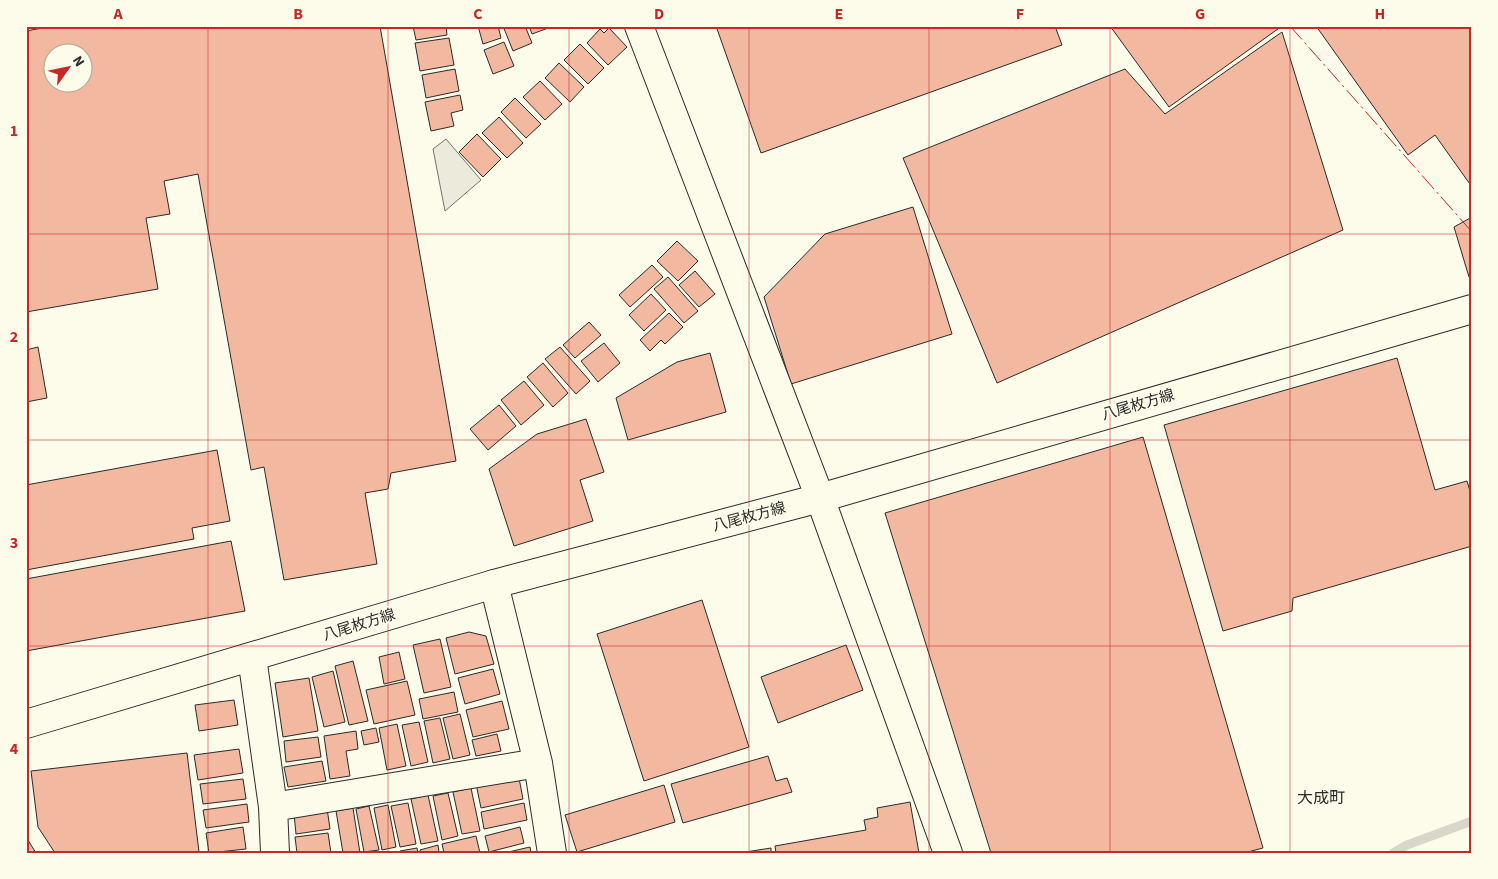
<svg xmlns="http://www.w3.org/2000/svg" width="1498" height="879" font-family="'Source Sans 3','Noto Sans JP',sans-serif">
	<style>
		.green { fill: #ecebdb; stroke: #74746e }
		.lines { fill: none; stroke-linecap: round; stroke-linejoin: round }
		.stream { stroke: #d8d7c9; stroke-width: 9 }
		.building { fill: #f2b8a0; stroke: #2b2b2b; fill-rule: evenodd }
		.minor-casing { stroke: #2b2b2b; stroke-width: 30 }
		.major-casing { stroke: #2b2b2b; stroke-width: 30 }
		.minor { stroke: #fdfbea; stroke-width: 28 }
		.major { stroke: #fdfbea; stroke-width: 28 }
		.power { stroke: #c62828; stroke-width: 1; stroke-dasharray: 18 4 2.5 4; stroke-linecap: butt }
		.grid { fill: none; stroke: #c62828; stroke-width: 1; stroke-opacity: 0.55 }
		.labels { text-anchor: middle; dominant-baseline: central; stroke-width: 4; stroke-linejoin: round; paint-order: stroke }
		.street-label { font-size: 15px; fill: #2b2b2b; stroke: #fdfbea }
		.neighbourhood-label { font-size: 16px; fill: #2b2b2b; stroke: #fdfbea }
		.neatline { fill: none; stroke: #c62828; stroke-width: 2 }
		.grid-label { font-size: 16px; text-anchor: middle; font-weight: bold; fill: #c62828 }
	</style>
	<rect width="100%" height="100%" fill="#fdfbea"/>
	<!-- green -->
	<path class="green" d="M446 139 481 180 445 211 433 149Z"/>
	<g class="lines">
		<!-- stream -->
		<path class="stream" d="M1393 853 1407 845 1472 821"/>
	</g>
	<!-- building -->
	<path class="building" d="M53 26H380L456 461 391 473 388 489 365 493 377 564 284 580 264 467 251 470 198 174 164 181 170 214 146 218 158 289 26 312V31ZM52 52H82V82H52Z
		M413 26H446L447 35 416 40Z
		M478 26H498L501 38 483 44Z
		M503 26H525L532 43 513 51Z
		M529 26H550L551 27 532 34Z
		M716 26H1055L1062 45 761 153Z
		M1110 26H1282L1169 107Z
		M1316 26H1472V187L1435 135 1408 155Z
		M609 28 627 47 608 65 587 43 600 29 604 33Z
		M1282 32 1343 230 997 383 903 158 1125 69 1165 114Z
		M449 38 454 65 420 71 415 43Z
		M504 42 514 66 493 74 484 50Z
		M580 44 604 68 588 84 564 60Z
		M559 63 584 87 570 102 545 78Z
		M455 69 459 91 426 98 422 75Z
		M540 81 562 104 545 120 523 97Z
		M460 95 463 110 451 113 454 126 431 131 425 102Z
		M515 98 541 124 526 138 501 112Z
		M499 117 523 143 507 158 482 133Z
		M477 134 501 159 483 177 459 152Z
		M913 207 952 334 791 384 764 297 825 234Z
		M1472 217V275L1469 277 1454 227Z
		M677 241 698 261 678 281 657 261Z
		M652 265 663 277 630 307 619 295Z
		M695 271 715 294 699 307 679 285Z
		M668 277 698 311 684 323 654 289Z
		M651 294 666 310 644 331 629 315Z
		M669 313 683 327 665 344 661 340 650 351 640 340Z
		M589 322 601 335 575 358 563 345Z
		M604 343 620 363 598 382 581 361Z
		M38 347 47 398 26 402V350Z
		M560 347 590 381 576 394 545 359Z
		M710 353 726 412 628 440 616 398 677 362Z
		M1397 358 1435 490 1467 481 1472 498V546L1293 598 1292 611 1223 631 1164 425Z
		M543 363 568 393 553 407 527 377Z
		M524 381 544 405 521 425 501 400Z
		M499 405 516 426 488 450 470 429Z
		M586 419 604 472 580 480 593 521 514 546 489 469 537 434Z
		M1143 437 1263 848 1244 853H991L885 513Z
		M217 450 230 521 192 528 194 539 26 570V485Z
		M231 541 245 611 26 651V579Z
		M702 600 749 747 644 781 597 634Z
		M469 632 486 636 494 664 455 674 446 638Z
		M440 639 451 687 424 693 413 645Z
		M846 645 863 690 778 723 761 677Z
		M399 652 405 679 384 684 379 657Z
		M353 661 368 721 349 725 335 666Z
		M493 669 500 694 465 704 458 678Z
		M333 671 345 722 324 727 312 677Z
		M309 678 318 731 283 737 275 683Z
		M407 681 415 715 374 724 366 690Z
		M454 692 458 712 423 719 419 699Z
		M234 700 238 725 199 731 195 705Z
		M502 701 509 729 473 737 466 710Z
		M460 714 470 755 453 759 443 718Z
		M440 718 450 759 433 763 424 721Z
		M419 722 428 762 411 766 402 725Z
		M397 724 406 766 387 770 379 728Z
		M376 728 379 742 364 745 361 731Z
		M356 731 358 749 346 751 350 776 330 779 324 736Z
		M497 734 501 751 476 756 472 740Z
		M318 737 321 757 286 762 284 741Z
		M239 749 243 773 198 780 194 755Z
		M187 753 199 852 189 853H55L38 827 31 771Z
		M768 756 776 781 787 778 792 792 683 823 671 784Z
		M322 761 326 781 288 787 284 767Z
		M519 778 523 799 481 808 475 779Z
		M243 779 246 799 203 804 200 784Z
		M664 785 675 822 577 852 565 815Z
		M471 788 480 831 462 834 453 792Z
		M448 793 458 836 442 840 433 796Z
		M428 795 438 841 421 844 411 799Z
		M910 802 919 853H776L775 846 866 830 864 820 878 817 877 808Z
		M408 803 416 844 400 847 391 806Z
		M524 803 527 820 484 829 481 812Z
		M247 804 249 822 206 828 203 810Z
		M388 805 396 847 382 850 374 808Z
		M369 806 379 850 364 852 356 809Z
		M327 808 330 829 296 834 294 813Z
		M353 808 360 853H343L336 811Z
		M243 827 246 849 209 853 206 833Z
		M520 827 524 843 489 852 485 836Z
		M328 833 331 853H297L295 837Z
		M476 836 480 853H444L442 844Z
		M26 837 36 853H26Z
		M438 845 439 853H421L420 850Z
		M530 847 531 853H504Z
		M417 848 418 853H400V851Z
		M771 848V853H739Z"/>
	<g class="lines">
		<defs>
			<path id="minor" d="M639 26 820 498 948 853
				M494 584 538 763 552 853
				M252 657 273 807 275 853
				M273 807 538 763"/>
			<path id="major" d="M26 724 494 584 820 498 1472 309"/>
		</defs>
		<!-- minor casing -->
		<use href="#minor" class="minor-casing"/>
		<!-- major casing -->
		<use href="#major" class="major-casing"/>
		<!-- minor -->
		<use href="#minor" class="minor"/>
		<!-- major -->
		<use href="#major" class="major"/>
		<!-- power -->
		<path class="power" d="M1290 26 1472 232"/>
	</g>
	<!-- grid -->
	<path class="grid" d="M208 26V853M388 26V853M569 26V853M749 26V853M929 26V853M1110 26V853M1290 26V853M26 234H1472M26 440H1472M26 646H1472"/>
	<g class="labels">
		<!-- street labels -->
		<g class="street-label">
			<text transform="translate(1138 405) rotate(-16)">八尾枚方線</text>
			<text transform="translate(749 517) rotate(-15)">八尾枚方線</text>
			<text transform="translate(359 625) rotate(-17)">八尾枚方線</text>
		</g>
		<!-- neighbourhood labels -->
		<g class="neighbourhood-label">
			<text x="1321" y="798">大成町</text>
		</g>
	</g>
	<!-- border -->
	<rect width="1498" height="879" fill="none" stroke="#fdfbea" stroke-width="55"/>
	<!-- north arrow -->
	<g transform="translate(68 68) rotate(57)"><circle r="24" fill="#fdfbea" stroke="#a9a89e"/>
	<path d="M0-4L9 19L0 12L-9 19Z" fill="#c62828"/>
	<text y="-8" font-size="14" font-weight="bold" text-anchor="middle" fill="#2b2b2b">N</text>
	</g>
	<rect x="28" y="28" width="1442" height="824" class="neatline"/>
	<g class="grid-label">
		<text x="118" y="19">A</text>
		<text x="298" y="19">B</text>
		<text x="478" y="19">C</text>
		<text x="659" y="19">D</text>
		<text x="839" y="19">E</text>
		<text x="1020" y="19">F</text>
		<text x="1200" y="19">G</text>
		<text x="1380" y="19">H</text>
		<text x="14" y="136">1</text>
		<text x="14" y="342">2</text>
		<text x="14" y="548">3</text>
		<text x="14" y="754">4</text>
	</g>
</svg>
